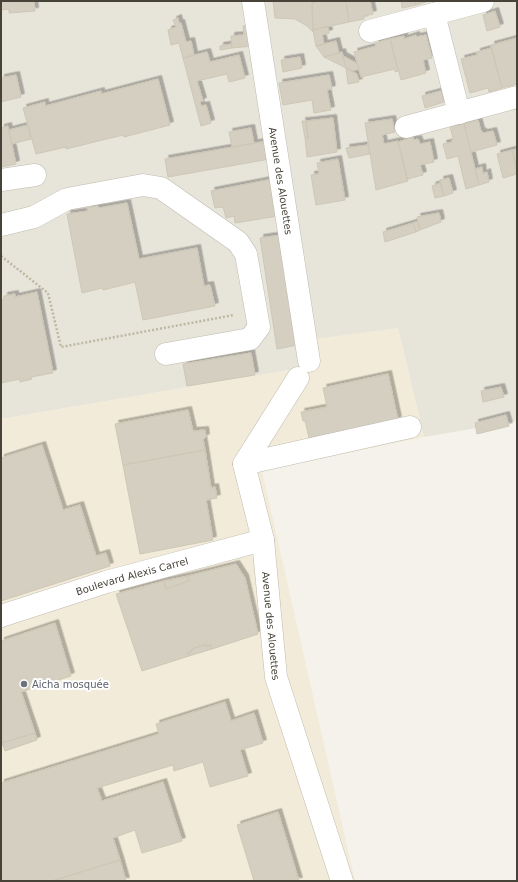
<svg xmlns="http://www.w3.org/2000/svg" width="518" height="882" font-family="'DejaVu Sans',sans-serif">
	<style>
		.residential { fill: #e7e4da }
		.commercial { fill: #f3ebd9 }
		.building { fill: #d4cfc1; stroke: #cec7b5; filter: url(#shadow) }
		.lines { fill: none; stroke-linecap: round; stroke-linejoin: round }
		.minor-casing { stroke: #bebbae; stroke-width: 23 }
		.path { stroke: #bfb8a1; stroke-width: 2.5; stroke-dasharray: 2 2; stroke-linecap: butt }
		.minor { stroke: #fff; stroke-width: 22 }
		.worship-dot { fill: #6b7280; stroke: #fff; stroke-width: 1.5 }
		.labels { text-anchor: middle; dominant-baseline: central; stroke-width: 4; stroke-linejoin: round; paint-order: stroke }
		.street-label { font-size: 10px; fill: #474339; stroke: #fff }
		.worship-label { font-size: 10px; fill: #5b616d; stroke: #fff; text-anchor: start }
	</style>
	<defs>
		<filter id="shadow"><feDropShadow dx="3.5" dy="-3.5" stdDeviation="0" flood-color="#0004"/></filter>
	</defs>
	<rect width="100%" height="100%" fill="#f4f2eb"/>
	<!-- residential -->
	<path class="residential" d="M1 1H517V421L424 437 398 328 318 365 1 419Z"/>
	<!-- commercial -->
	<path class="commercial" d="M398 328 424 437 262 471 355 881H1V419L318 365 314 339Z"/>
	<!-- building -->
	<path class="building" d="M1 1H34L35 11 9 13V9L1 10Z
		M273 1H312L313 32 307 26 295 19 275 18Z
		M320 1H346L349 22 313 30 312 3Z
		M346 1H370L373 14 364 16V19L349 22Z
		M401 1H415L416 5 402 8Z
		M415 1H429L416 5Z
		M495 11 500 27 487 31 483 15Z
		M178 18 179 23H181L186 42 191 41 194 55 183 58 179 43 171 45 168 30 176 27 173 20Z
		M250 25 253 46 232 48 231 36 244 35 243 26Z
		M328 26 329 33 322 35 324 44 316 46 313 30Z
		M416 35V37L426 35 432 58 423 60 426 73 401 80 390 39 404 36V39Z
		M517 38V84L502 88 491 45Z
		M390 39 398 71 395 72V69L361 77 354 52 376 46 375 43Z
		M336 41 339 53 324 57 316 46Z
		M232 44V48L220 50V46Z
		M491 48 502 88 489 92 488 88 470 93 461 59 477 55V52Z
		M207 52 210 62 239 55 245 78 229 82 227 74 197 81 203 101 200 102 201 106 206 105 211 123 201 126 183 58Z
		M342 52 346 68 324 57 339 53Z
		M343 56 358 64 359 69 351 71 346 68Z
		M300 57 302 68 283 72 281 60Z
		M346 68 357 74 359 82 348 84Z
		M16 75 21 97 1 102V78Z
		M329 75 332 89 327 90 331 110 314 113 312 100 283 105 279 83Z
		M158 79 170 125 124 137 123 135 66 149V147L36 154 23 108 45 102V106L101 91V94Z
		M441 91 444 102 425 108 422 96Z
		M333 118 337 152 307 157 305 138H308L306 121Z
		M392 119 395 132 382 135 384 144 398 141 408 181 376 190 365 123Z
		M478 120 481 131 484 133 493 131 497 145 471 152 464 124Z
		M302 121H306L308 138H305Z
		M464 124 479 185 466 189 458 156 447 159 443 144 452 142 453 138 450 127Z
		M28 125 31 139 12 144 9 130Z
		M8 126 16 164 1 167V128Z
		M251 128 254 143 232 147 229 132Z
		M413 137V140L418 139 420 144 430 142 434 162 420 165 423 175 407 179 398 142Z
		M267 141 270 159 168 177 165 159Z
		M368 145 370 154 349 158 346 148Z
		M517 149V168L512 150Z
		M512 150 517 174 503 178 497 154Z
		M338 159 345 200 316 205 311 175 319 174 317 163Z
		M482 167 483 174 487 172 489 182 479 185 475 169Z
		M449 178 453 193 444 196 440 180Z
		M273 179 278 216 235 223 234 216 226 218 223 207 215 208 211 191Z
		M440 183 444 196 435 198 432 186Z
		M127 203 139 259 197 248 204 286 210 285 215 306 143 320 135 282 103 290 102 288 82 293 67 214 88 211 87 208 98 206 99 208Z
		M439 213 441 222 420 230 417 217Z
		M418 221 420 230 416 232 413 223Z
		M413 223 416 232 385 242 383 232Z
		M281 235 298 345 277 349 260 238Z
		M37 292 53 373 31 377 32 379 20 382V379L1 383V300L4 299V296L15 294V297Z
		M251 353 255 375 187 386 183 364Z
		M388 374 398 420 309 438 305 421H303L301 412 327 407 323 388Z
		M501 387 504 397 483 402 481 391Z
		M188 410 193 431 205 430 206 437 203 439 205 450 123 465 115 424Z
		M506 415 509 426 477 434 475 423Z
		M42 445 63 510 80 505 96 556 106 553 110 566 1 601V458Z
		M205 450 211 488 215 487 217 498 206 500 213 540 140 554 123 465Z
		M236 564 245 578 258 634 212 649 211 645 206 647V644L192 649V651L188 653 189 656 142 671 116 594 164 581 166 589 189 581 188 576Z
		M188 576 189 581 166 589 164 581Z
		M55 623 71 676 21 692 35 733 2 743 1 641Z
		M206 644V647L211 645 212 649 189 656 188 653 192 651V649Z
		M225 702 231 721 254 713 263 743 240 750 248 776 210 787 203 762 174 771 173 765 97 788 102 801 163 782 182 841 142 853 135 830 113 838 120 860 52 881H1V783L159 734 156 724Z
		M35 733 37 740 5 751 2 743Z
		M278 812 299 881H254L237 825Z
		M120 860 126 881H52Z"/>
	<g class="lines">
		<defs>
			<g id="minor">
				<path id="s1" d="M253 1 309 361"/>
				<path d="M370 31 434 14"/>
				<path d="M459 113 434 14 483 1"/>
				<path d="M406 127 517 97"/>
				<path d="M1 180 35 175"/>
				<path d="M1 225 34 217 67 199 143 185 161 188 238 242 246 254 259 327 250 339 166 354"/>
				<path id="s2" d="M298 378 244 464 263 540 276 677 342 881"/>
				<path d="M244 464 410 427"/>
				<path id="s3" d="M1 616 106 582 263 540"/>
			</g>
		</defs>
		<!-- minor casing -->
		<use href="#minor" class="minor-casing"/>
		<!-- path -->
		<path class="path" d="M1 256 48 293 61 347 234 315"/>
		<!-- minor -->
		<use href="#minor" class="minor"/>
	</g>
	<!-- markers -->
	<circle class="worship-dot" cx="24" cy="684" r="4"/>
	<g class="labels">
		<!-- street labels -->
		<g class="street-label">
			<text stroke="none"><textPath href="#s1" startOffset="182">Avenue des Alouettes</textPath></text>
			<text stroke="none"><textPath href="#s3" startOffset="137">Boulevard Alexis Carrel</textPath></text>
			<text stroke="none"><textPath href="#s2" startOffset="266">Avenue des Alouettes</textPath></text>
		</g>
		<!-- worship labels -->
		<g class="worship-label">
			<text x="32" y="684">Aicha mosquée</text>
		</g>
	</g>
	<!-- border -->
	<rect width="518" height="882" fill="none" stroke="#474339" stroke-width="4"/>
</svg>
